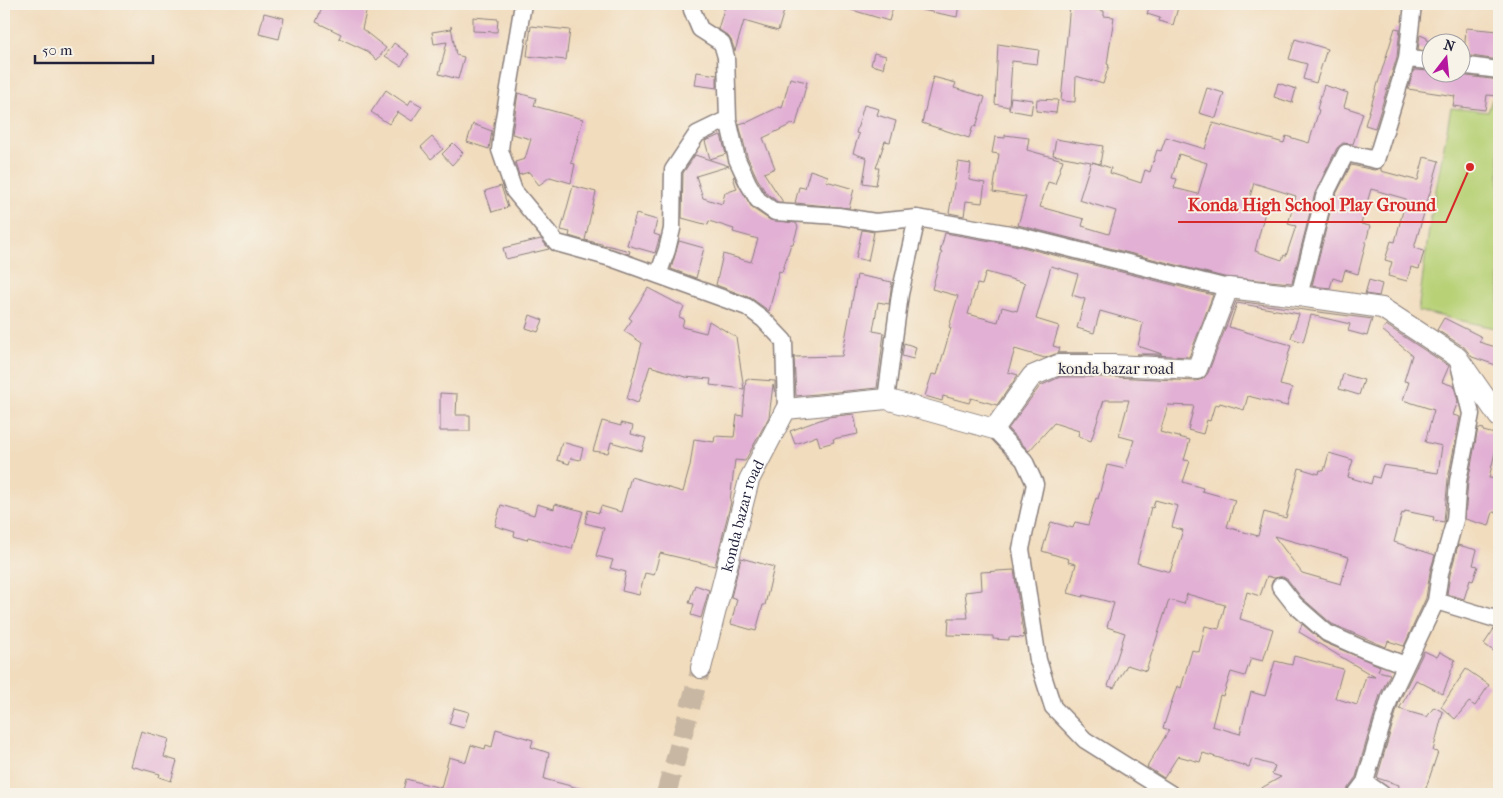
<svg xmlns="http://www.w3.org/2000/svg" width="1503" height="798" font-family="'IM FELL French Canon',serif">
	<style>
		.green { fill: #b8d177; stroke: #6d7a59 }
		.building { fill: #e2b0d4; fill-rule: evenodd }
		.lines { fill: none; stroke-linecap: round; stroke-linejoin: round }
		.tertiary-tunnel { stroke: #c8b7a3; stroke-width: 20; stroke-dasharray: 20 10; stroke-linecap: butt }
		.minor-casing { stroke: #8a7f7c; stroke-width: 19 }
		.tertiary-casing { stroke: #8a7f7c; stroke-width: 22 }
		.minor { stroke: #fff; stroke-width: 16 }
		.tertiary { stroke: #fff; stroke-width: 20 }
		.labels { text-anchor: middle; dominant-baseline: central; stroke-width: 4; stroke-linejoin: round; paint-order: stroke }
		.street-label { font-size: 16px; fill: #22223b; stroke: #f7f3e8 }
		.leader { fill: none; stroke: #d62828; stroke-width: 2 }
		.callout-dot { fill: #d62828; stroke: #f7f3e8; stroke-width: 2 }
		.callout-label { font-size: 18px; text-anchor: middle; font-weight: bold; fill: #d62828; stroke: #f7f3e8; stroke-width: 4; stroke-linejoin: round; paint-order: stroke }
	</style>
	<rect width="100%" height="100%" fill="#f7f3e8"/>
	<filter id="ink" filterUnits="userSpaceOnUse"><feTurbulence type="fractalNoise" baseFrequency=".02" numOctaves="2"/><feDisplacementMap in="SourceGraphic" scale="10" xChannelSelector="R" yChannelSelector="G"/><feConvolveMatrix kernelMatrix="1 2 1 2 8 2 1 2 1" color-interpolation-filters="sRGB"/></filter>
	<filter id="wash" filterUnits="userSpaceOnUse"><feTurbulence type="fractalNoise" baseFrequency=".0096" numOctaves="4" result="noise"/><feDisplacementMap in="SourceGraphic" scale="20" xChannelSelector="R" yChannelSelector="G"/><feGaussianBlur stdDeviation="1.12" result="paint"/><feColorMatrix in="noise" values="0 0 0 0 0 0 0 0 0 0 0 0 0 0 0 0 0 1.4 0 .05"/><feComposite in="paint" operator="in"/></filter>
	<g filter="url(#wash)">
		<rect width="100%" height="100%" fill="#f1dcbd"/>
		<!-- green -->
		<path class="green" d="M1492 99 1499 100V329L1418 311 1430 222 1451 108 1488 112Z"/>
		<g id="blocks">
			<!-- building -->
			<path class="building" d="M324 4H368L362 29 386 48 377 60 365 50 339 38 341 34 316 22Z
				M728 4H786L778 31 744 21 735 51 731 40 727 35 718 29 725 6 727 7Z
				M842 4H894L889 21 842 7Z
				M922 4H959L957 17 922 10Z
				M1070 4H1092L1090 9 1104 11V16L1114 17 1107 64 1109 65 1103 84 1076 76 1075 102 1061 101Z
				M1150 4H1179L1173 25 1159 21 1160 18 1147 14Z
				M264 13 284 18 279 39 259 34Z
				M473 17 498 19 497 32 473 31Z
				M451 26 456 55 464 57 458 79 439 74 447 42 434 44 432 32 451 29Z
				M531 26 570 30 566 60 527 56Z
				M1395 28 1400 29 1397 57 1375 128 1365 125Z
				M1466 28 1499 31V60L1464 55Z
				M1420 35 1427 38V40L1430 41V51L1418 50Z
				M1295 39 1327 49 1316 83 1303 79 1307 64 1289 59Z
				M394 43 409 54 401 66 385 56Z
				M998 44 1039 50 1037 64 1012 61 1009 107 995 104Z
				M874 53 886 56 883 68 871 65Z
				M1414 70 1430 71V72H1454L1459 75 1499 80V96L1487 95 1485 110 1453 106 1455 96 1408 89Z
				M697 72 717 75V88L695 85Z
				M933 77 956 83 954 88 985 97 976 127 973 126 969 138 922 123Z
				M790 78 807 82 796 125 792 124 763 138 775 168 764 173 783 202H778L766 193 757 178 747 156 739 124 746 122V123L779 107 782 108Z
				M1278 83 1296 89 1292 103 1274 97Z
				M1324 85 1348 93 1344 107 1363 113 1353 144 1343 143 1337 148 1315 193 1292 283 1224 277 1018 225 1026 197 993 192 999 154 992 153 995 137 1005 138V135L1029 138 1027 150 1063 160 1055 184 1048 182 1040 207 1084 219 1082 226 1109 234 1116 211 1079 200 1091 162 1053 155 1056 139 1090 145 1091 144 1103 146 1100 164 1092 162 1111 168 1110 173 1141 183 1145 170 1150 172 1157 150 1161 151 1166 137 1205 149 1213 123 1284 143 1286 136 1309 143 1319 110 1317 109ZM1179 154 1207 163 1198 194 1174 188 1177 179 1172 178ZM1254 183 1296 196 1288 224 1296 226 1286 256 1284 255 1282 260 1255 251 1265 212 1247 207Z
				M1207 88 1224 93 1216 118 1199 113Z
				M386 90 408 105 411 100 422 106 412 121 398 112 389 124 371 112Z
				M518 93 536 98 534 106 583 119 571 163 575 164 571 183 550 177 539 185 529 172 519 175 515 162 525 159 531 139 512 134Z
				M1011 97 1033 100 1031 114 1009 110Z
				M1037 99 1058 100 1056 113 1036 111Z
				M864 105 879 109 877 115 896 121 890 142 885 141 876 168H879L876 185 863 183 867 158 853 153 859 134 856 133Z
				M473 124 492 131 489 149 467 142Z
				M721 135 726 154 710 159 705 141Z
				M432 137 443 149 431 159 421 147Z
				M453 143 463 153 452 165 442 154Z
				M695 155 729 166 696 176 703 198 722 204 725 193 737 189 733 177 734 176 752 208 770 220 796 223 798 227 793 244H791L782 272 779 271 769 311 751 298 716 285 723 254 751 262 758 239 733 232 734 229 709 221 708 225 682 218 683 173Z
				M1424 157 1439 161 1414 248 1424 251 1419 269 1411 267 1407 281 1388 276 1392 262 1385 260 1391 241 1395 242 1406 199 1371 189 1361 224 1370 226 1358 274 1345 270 1342 281 1333 278 1330 288 1312 286 1333 200 1351 165 1374 170 1381 168V171L1415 180H1418Z
				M958 162 971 164 969 180 985 183 982 203 966 201 964 216 949 213Z
				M810 170 828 176 826 181 854 189 849 208 795 203 799 187 805 188Z
				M501 186 508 207 492 212 485 191Z
				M573 186 596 192 585 240 630 251 629 254 569 236 570 232 561 230Z
				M636 214 657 220 654 234 660 236 655 253 627 245Z
				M862 230 874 232 868 261 856 258Z
				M945 233 1014 245 1213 295 1189 357 1136 354H1162L1138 346 1143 323 1100 311 1094 333 1077 328 1085 299 1072 295 1078 274 1051 266 1036 319 1059 326 1053 346 1060 348 1058 353H1089H1058L1045 358 1015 349 1008 372 1018 375 997 405 971 398 969 403 943 396 942 401 925 396 932 374 937 375 951 328 949 327 958 296 932 289 942 252H940ZM986 272 1025 283 1017 311 1002 307 998 322 968 314 977 284 982 285Z
				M541 239 549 249 506 259 503 248Z
				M679 241 704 248 696 278 671 269Z
				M857 275 892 282 889 304 878 302 873 331 884 333 877 388 796 396 794 357 842 356Z
				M1369 280 1382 284 1379 296 1365 294Z
				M648 288 684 307 679 317 684 319 682 327 706 333 709 321 736 337 744 389 710 385 711 379 685 377 650 366 638 403 627 399 642 343 624 331 632 320 629 318Z
				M1236 301 1372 319 1367 336 1348 331 1350 324 1311 315 1303 342 1291 338 1299 314 1237 303 1229 327 1291 345 1280 385 1292 388 1287 406 1248 396 1244 410 1220 403 1219 405 1215 404 1210 421 1207 420 1203 434 1188 430 1194 406 1168 405 1160 432 1190 440 1184 460 1190 461 1183 482 1203 488 1202 491 1235 500 1227 527 1258 536 1264 512 1286 518 1299 468 1319 474 1320 470 1324 471 1329 453 1353 460 1348 477 1371 484 1373 476 1379 478 1383 465 1438 473 1442 446 1425 442 1434 410 1403 400 1409 382 1404 381 1412 355 1382 330 1386 325 1449 366 1442 382 1454 386 1458 401 1453 415 1460 417 1448 479 1444 522 1433 520 1434 517 1405 511 1404 514 1402 513 1394 542 1435 555 1430 572 1426 598 1404 646 1388 641 1386 647 1332 624 1301 597 1288 580 1283 577 1274 578 1267 576 1260 596 1247 592 1240 619 1273 629 1263 661 1251 658 1245 676 1231 672 1223 696 1220 695 1212 726 1240 734 1251 692 1265 696 1275 661 1292 665 1294 656 1343 669 1335 698 1357 705 1366 676 1375 677 1299 632 1302 624 1323 642 1380 666 1378 671 1390 674 1380 695 1356 777 1348 788 1346 794H1251L1281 777 1272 774 1275 766 1252 759 1249 767 1203 753 1200 762 1178 756 1164 778 1147 767 1169 730 1163 728 1177 686 1181 688 1192 650 1199 652 1205 626 1219 629 1225 605 1187 594 1184 604 1169 600 1146 671 1127 665 1114 688 1108 686 1125 633 1107 627 1114 603 1083 595V597L1068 593 1076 564 1068 562 1069 559 1042 551 1051 522 1073 528 1075 522 1088 525 1096 498 1098 499 1107 465 1125 469 1134 440 1119 436 1129 400H1104L1091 441 1078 436 1079 431 1054 423 1029 451 1008 429 1040 386 1060 377H1113L1196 381 1203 379 1208 373ZM1155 500 1178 506 1172 527 1183 530 1170 572 1137 563 1151 507 1153 508ZM1274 536 1349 557 1341 584 1302 573Z
				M530 315 543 320 538 332 526 328Z
				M1444 318 1482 337 1479 342 1499 348V366L1472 357 1464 347 1437 330Z
				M904 343 916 347 913 359 902 356Z
				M1343 374 1364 380 1359 395 1339 389Z
				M746 379 775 381V392L773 385 769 417 745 461 735 460 730 501 731 502 715 566 660 553 654 575 645 573 639 595 622 591 626 572 610 568 613 560 596 556 604 528 585 523 588 510 599 513 601 506 621 512 631 477 683 492 690 466 694 439 714 442 715 436 734 437 737 415 743 416Z
				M440 393 457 394 456 415H470V431H440Z
				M854 414 858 434 833 439 834 442 820 446 817 436 795 444 790 431 828 417Z
				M602 421 621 426V423L633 426 631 434 646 438 642 451 611 442 608 453 593 451Z
				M1478 428 1484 429 1483 431 1499 435 1489 478 1499 479V513L1493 512 1489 526 1465 519 1468 482Z
				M562 442 583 448 580 460 571 458 569 464 557 460Z
				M537 504 554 509 555 504 583 511 572 549 528 537 527 540 514 536 515 532 495 526 501 505 534 515Z
				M1458 545 1477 550 1473 565 1478 566 1473 581 1470 580 1464 599 1447 594 1450 575Z
				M741 558 774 567 765 605H763L756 631 731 624 737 599 731 597Z
				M1014 570 1024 638 1009 637V640L993 639V636L948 635 949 618H968L965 592 982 590 981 572Z
				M695 585 709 590 701 618 691 615 694 604 689 603Z
				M1494 629 1499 630V655L1484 644Z
				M1424 651 1437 657 1440 652 1455 660 1443 694 1416 680 1399 709 1427 717 1434 707 1443 712 1433 751 1438 752 1424 794H1407L1398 792 1399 785 1377 778 1399 702Z
				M1466 669 1489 685 1475 706 1469 702 1455 719 1441 707Z
				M454 708 469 712 464 728 449 724Z
				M496 729 533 740 531 747 549 753 544 779 586 790V794H402L406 779 441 788 449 757 466 762 471 745 485 749 486 745 492 747Z
				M141 731 169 739 164 757 177 761 171 781 159 777 160 774 131 766Z"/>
		</g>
	</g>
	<g filter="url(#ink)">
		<use href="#blocks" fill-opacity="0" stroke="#8a7f7c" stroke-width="1"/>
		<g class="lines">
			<!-- tertiary-tunnel -->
			<path class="tertiary-tunnel" d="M666 794 701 668"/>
			<defs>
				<path id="minor" d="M523 4 503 124 500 150 514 191 557 243 611 258 747 307 764 320 784 341 786 409
					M1407 59 1430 61
					M1460 65 1499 70
					M728 119 737 159 748 183 758 200 775 212 838 216 875 222 917 218 1016 235 1228 288
					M658 275 667 250 672 229 673 170 697 134 728 119 726 57 722 43 700 29 692 10 693 4
					M1299 296 1324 197 1346 153 1376 160 1407 59 1413 4
					M886 399 900 294 917 218
					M994 429 1024 460 1035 484 1021 549 1038 660 1053 707 1085 740 1171 794
					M1280 586 1294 604 1327 633 1363 649 1405 665
					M1436 601 1499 620
					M1365 782 1382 794
					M1356 794 1365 782 1390 698 1436 601 1440 573 1455 520 1458 481 1471 414 1459 364"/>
				<g id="tertiary">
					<path id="s1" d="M701 668 749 480 786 409 886 399 994 429 1032 376 1058 365H1113L1197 369 1228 288 1299 296 1382 308 1457 357 1499 417"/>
				</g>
			</defs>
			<!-- minor casing -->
			<use href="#minor" class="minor-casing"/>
			<!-- tertiary casing -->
			<use href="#tertiary" class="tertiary-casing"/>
			<!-- minor -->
			<use href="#minor" class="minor"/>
			<!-- tertiary -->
			<use href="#tertiary" class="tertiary"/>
		</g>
	</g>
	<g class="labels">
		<!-- street labels -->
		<g class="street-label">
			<text x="1116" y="368">konda bazar road</text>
			<text stroke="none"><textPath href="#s1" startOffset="158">konda bazar road</textPath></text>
		</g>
	</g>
	<!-- callouts -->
	<path class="leader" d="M1470 167L1446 222H1178"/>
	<circle class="callout-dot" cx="1470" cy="167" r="5"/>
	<g class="callout-label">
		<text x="1312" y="211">Konda High School Play Ground</text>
	</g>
	<!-- margin -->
	<rect width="1503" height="798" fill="none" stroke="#f7f3e8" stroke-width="20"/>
	<!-- north arrow -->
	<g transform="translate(1446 58) rotate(16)"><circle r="24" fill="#f7f3e8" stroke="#a29fa3"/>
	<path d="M0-4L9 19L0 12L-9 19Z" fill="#b5179e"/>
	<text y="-8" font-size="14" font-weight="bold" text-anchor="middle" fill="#22223b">N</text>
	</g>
	<!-- scale -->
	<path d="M35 55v8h118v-8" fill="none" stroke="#22223b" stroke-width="2.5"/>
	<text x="42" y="55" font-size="15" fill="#22223b" stroke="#f7f3e8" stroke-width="4" paint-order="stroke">50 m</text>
</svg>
